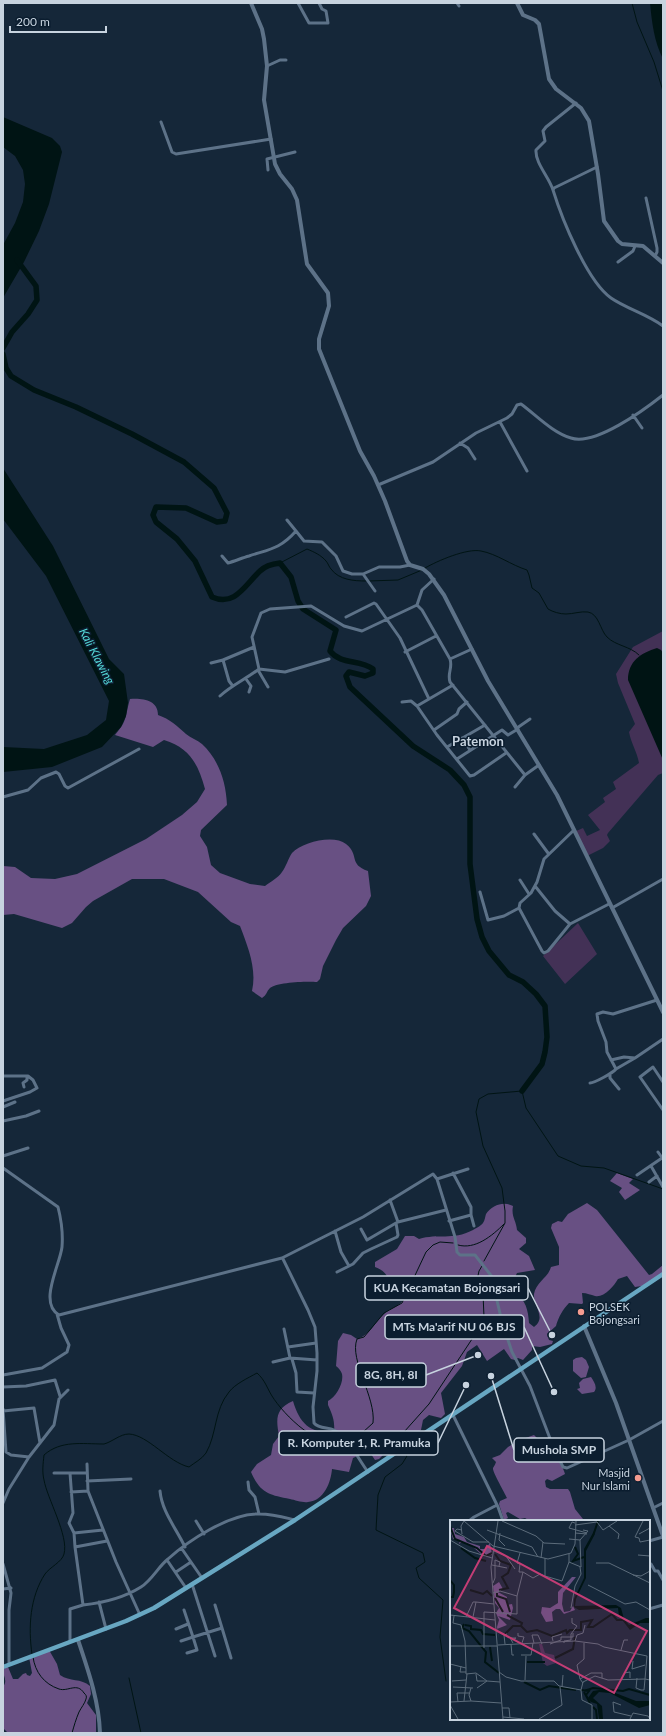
<svg xmlns="http://www.w3.org/2000/svg" width="666" height="1736" font-family="Lato,sans-serif">
	<style>
		.green { fill: #433156 }
		.forest { fill: #685083 }
		.water { fill: #001414 }
		.lines { fill: none; stroke-linecap: round; stroke-linejoin: round }
		.stream { stroke: #001414; stroke-width: 1 }
		.river { stroke: #001414; stroke-width: 5.5 }
		.street { stroke: #5d7288; stroke-width: 3 }
		.secondary { stroke: #5d7288; stroke-width: 4 }
		.primary { stroke: #68a7c2; stroke-width: 4.5 }
		.poi-dot { fill: #f59c90; stroke: #0b1d2f; stroke-width: 1.5 }
		.labels { text-anchor: middle; dominant-baseline: central; stroke-width: 3; stroke-linejoin: round; paint-order: stroke }
		.poi-label { font-size: 11px; fill: #c7d3df; stroke: #0b1d2f; text-anchor: start }
		.water-label { font-size: 12px; font-style: italic; fill: #55dbda; stroke: #0b1d2f }
		.quarter-label { font-size: 13px; font-weight: bold; fill: #c7d3df; stroke: #0b1d2f }
		.inset-river { fill: none; stroke: #001414; stroke-width: 2 }
		.inset-road { fill: none; stroke: #5c6c7b; stroke-width: 1 }
		.view { fill: #c33d75; fill-opacity: 0.15; stroke: #c33d75; stroke-width: 2 }
		.inset-edge { fill: none; stroke: #c7d3df; stroke-width: 2 }
		.leader { fill: none; stroke: #c7d3df; stroke-width: 1.5 }
		.callout-dot { fill: #c7d3df; stroke: #0b1d2f; stroke-width: 1.5 }
		.callout { fill: #0b1d2f; stroke: #c7d3df; stroke-width: 1.5 }
		.callout-label { font-size: 12px; text-anchor: middle; font-weight: bold; fill: #c7d3df }
	</style>
	<rect width="100%" height="100%" fill="#152739"/>
	<!-- green -->
	<path class="green" d="M663 631V773L658 775 608 833 607 835 610 841 603 848 587 856 574 832 583 828 587 836 600 830 588 815 605 802 603 798 616 789 613 782 639 763C637 752 631 743 629 732L635 724 618 683 616 674 633 647Z
		M578 923 597 954 565 984 543 956Z"/>
	<!-- forest -->
	<path class="forest" d="M130 699C143 698 158 700 158 715 170 719 177 726 186 734 191 738 197 740 202 744 219 760 226 782 227 805L201 830 200 836 207 847 211 865 220 873 250 884 265 886C270 882 278 878 282 872 286 867 288 859 292 853 302 842 334 834 346 844 360 855 348 864 368 871L371 896 366 906 343 928 336 940 323 966 320 979 317 982C308 981 277 982 270 988 266 992 267 995 262 998L252 991C257 969 248 947 240 926L231 922 198 892 164 879H132L93 901 86 907 72 923 62 928 14 914 3 915V866L15 867 31 878 55 879 77 874 146 839 182 815 197 802 205 789C198 764 190 748 164 740L153 747 115 735C128 720 125 716 130 699Z
		M617 1173 633 1179 629 1183 640 1190 625 1200 619 1192 622 1188 610 1181Z
		M587 1203 597 1210 649 1275 652 1274 663 1265V1273L642 1286 635 1287 627 1276 618 1279C614 1286 604 1298 595 1296 591 1295 587 1293 582 1293L583 1303 582 1304 569 1303C563 1309 558 1318 556 1326L547 1334 549 1340 553 1341 552 1344 540 1347 532 1346V1350L523 1360 518 1358 515 1360 511 1359 504 1349 487 1361 477 1345 467 1352 462 1366 441 1393 445 1414 441 1418 429 1415 423 1420 421 1430 385 1453 379 1459 375 1460 371 1454H362L353 1458 349 1472 332 1469C331 1482 324 1501 308 1502 303 1503 295 1500 290 1499 269 1495 260 1493 251 1472L257 1464 271 1455 273 1444 279 1436C276 1419 275 1409 293 1401 300 1424 309 1432 334 1434 335 1421 333 1416 328 1405V1401C336 1397 344 1383 342 1374 341 1371 339 1368 336 1366L338 1341 343 1333 351 1335 357 1339C370 1335 374 1323 384 1314 394 1305 399 1309 407 1294 403 1289 396 1287 392 1282 385 1275 386 1271 375 1267V1262L397 1249 405 1236H414L419 1239C438 1233 452 1241 473 1230 476 1228 481 1226 483 1223 485 1220 485 1217 486 1214 492 1205 504 1201 513 1206 511 1217 516 1220 517 1230L526 1238V1243L519 1249 529 1256 535 1270 517 1273 514 1279 515 1293C526 1300 528 1310 529 1323L534 1327C547 1318 533 1305 534 1294 536 1282 548 1278 551 1267L559 1265V1247L551 1228 552 1224 558 1221 562 1222 568 1214Z
		M582 1357 586 1360 589 1367 586 1377 581 1378 573 1371V1360L576 1358Z
		M591 1377C594 1382 598 1387 594 1392L582 1394 577 1389 580 1388 579 1383 583 1379Z
		M534 1435 538 1439 537 1446 539 1447 551 1442 564 1471 565 1474 552 1481 547 1479 545 1481 546 1487 550 1489H568L570 1492 575 1509 583 1519H592V1521H530L525 1518 520 1519 508 1512 506 1513 508 1518 504 1520 499 1504 500 1501 507 1498C505 1493 492 1471 493 1468 494 1466 495 1465 496 1462L492 1458 500 1455 508 1447 520 1440Z
		M49 1650 57 1664 60 1675C70 1682 81 1678 90 1686L91 1694 87 1703 96 1715V1733H8L3 1728V1687C8 1680 3 1677 3 1669L8 1667 13 1679H18L23 1674 26 1673 27 1675 30 1676 32 1673 29 1657Z"/>
	<!-- water -->
	<path class="water" d="M650 3H663V59C654 41 652 23 650 3Z
		M3 117 52 138 60 146 62 152 49 204 39 231 24 262 3 298V245L15 223 23 202 25 184 23 170 15 156 3 147Z
		M3 468 53 546 109 659 124 674 128 703 126 716 121 727 102 747 52 767 3 772V747L44 749 87 735 106 720 109 701 46 576 3 519Z
		M657 648 661 650 663 653V760L628 680C628 661 641 653 657 648Z"/>
	<g class="lines">
		<!-- stream -->
		<path class="stream" d="M632 3 637 22 654 62 663 91
			M280 563 307 549C314 552 321 555 326 561 328 563 329 567 331 569 339 580 354 581 366 581
			M425 568C437 561 467 548 481 551 497 554 511 565 527 570L529 575 532 588 539 593 548 609C553 612 560 614 566 614 573 614 581 611 588 612 599 614 600 630 607 637 616 646 630 646 639 655
			M369 581 398 580 422 570
			M458 1245C475 1250 492 1236 504 1224
			M484 1261 505 1223V1211L502 1188 483 1146 476 1112 479 1099 488 1094 522 1091 526 1108 558 1156 581 1166 604 1168 663 1189
			M347 1439 352 1434 362 1433 373 1423C376 1397 349 1360 357 1339L364 1337 384 1313 402 1303 426 1252 433 1245 440 1242 453 1243
			M397 1450 394 1447 396 1438 404 1432 429 1404 478 1330 484 1317 483 1294 477 1280 479 1271 482 1266
			M398 1453 400 1455 405 1454 407 1456 402 1464 385 1477 378 1495 376 1530 423 1553 425 1562 416 1568 419 1578 443 1600 440 1637 446 1681
			M32 1654C28 1627 30 1597 45 1574 50 1567 62 1562 64 1554 69 1536 47 1498 44 1480 42 1472 43 1464 44 1455 61 1440 82 1444 104 1444 112 1442 120 1434 129 1434 148 1435 168 1462 189 1467 194 1463 202 1459 206 1453 217 1434 214 1410 229 1392 235 1384 248 1378 257 1373 265 1380 267 1388 272 1396 283 1414 322 1454 345 1440
			M33 1657C35 1672 44 1684 59 1689 68 1692 77 1682 84 1693 86 1695 87 1696 86 1699 85 1703 81 1708 79 1712 76 1719 74 1726 72 1733
			M129 1678 141 1733"/>
		<!-- river -->
		<path class="river" d="M3 348 12 332 28 314 37 300 36 286 17 260
			M3 354 6 368 11 376 34 390 76 407 132 434 184 462 214 488 227 513 225 521 217 522 186 508 156 507 153 515 156 522 177 539 195 561 212 597C235 607 245 585 260 571 265 566 272 564 280 563L291 577 298 601 303 609 336 630 330 651C341 665 359 659 373 669V673L365 676 349 672 346 676 350 687 413 746 450 770 464 785 470 797V864L477 919 482 937 489 951 509 975 523 982 536 994 545 1006 547 1037 545 1052 542 1064 522 1091"/>
		<!-- street -->
		<path class="street" d="M298 3 309 23H328L326 11 322 9 319 3
			M457 3 459 6
			M267 66 280 60H286
			M161 122 172 152 176 154 271 139
			M597 167 554 188 553 190C562 219 587 281 611 298 627 309 647 314 663 326
			M268 170 267 159 295 152
			M553 190C549 177 535 163 536 150L545 141 543 131 546 127 576 103
			M646 198 657 248V252L655 256
			M618 262 633 251 635 246
			M633 415 642 428
			M500 422 527 471
			M460 443 468 448 475 459
			M378 485 433 462 476 433 507 418 512 414 517 405 521 404C536 415 553 433 571 438 595 446 644 410 663 395
			M287 520 296 531
			M222 556 228 563C235 561 242 558 249 556 270 549 280 549 296 531L304 541 322 542 336 556 343 571 352 574H363L379 567H400L410 565
			M363 574 375 591
			M417 605 422 590 434 579
			M346 617 374 603 376 604 400 638 429 699 453 685
			M405 652 436 636
			M450 659C453 668 447 673 450 682L525 775 539 765
			M223 660 254 647
			M211 663 223 660 229 681 232 685
			M259 669 285 672 329 659
			M258 670 268 687
			M246 679 251 686 249 692
			M220 696C232 685 246 679 259 669L252 637 261 613 270 609 311 606 344 626 362 631 417 605 422 610 450 659 472 649
			M402 702 411 701 417 706 437 735 470 776 474 775 506 753
			M417 706 429 699
			M517 728 530 719
			M434 730 457 714 459 709 467 702
			M462 738 470 750
			M447 747 485 725
			M457 759 502 730 508 735 518 729
			M515 787 525 775
			M3 797 28 790 41 778 56 772 59 774 65 786 68 788 139 749
			M574 830 544 859 537 882 531 893 520 903 519 908 542 951 544 953 548 951 570 924 609 904
			M534 834 548 853
			M520 880 529 894
			M535 886 555 911 570 924
			M480 892 488 920 504 916 519 908
			M612 908 663 879
			M611 1060 624 1057 635 1058 663 1039
			M616 1069 635 1058
			M610 1075V1078L619 1089
			M3 1076H28L33 1080 37 1088 30 1092 3 1101
			M663 1082 653 1067 640 1077 663 1110
			M590 1083C594 1083 613 1073 616 1069L607 1052 606 1042 598 1021 597 1014 603 1012 613 1014 657 1000
			M24 1087 23 1083 27 1080V1076
			M3 1107 15 1102
			M3 1121 26 1116 39 1111
			M658 1152 663 1159
			M3 1156 28 1148
			M651 1166 663 1187
			M3 1168 58 1207C61 1219 63 1235 62 1247 60 1265 38 1303 59 1315L282 1258 283 1259 308 1310 315 1327 317 1353V1371L313 1407 314 1423C319 1429 328 1427 334 1430 349 1438 358 1459 368 1472
			M453 1173 471 1207V1215L474 1226
			M637 1175 662 1158
			M437 1179 468 1169
			M649 1182 657 1176
			M390 1200 398 1222 446 1210
			M449 1221 471 1215
			M361 1229 367 1240 396 1223
			M335 1231 341 1252 349 1266
			M282 1258 363 1217 433 1174 437 1179 455 1237 457 1252 460 1255H475L493 1278 495 1292 502 1322 512 1352 530 1386 554 1449 563 1467 567 1468 629 1440 663 1421
			M337 1272 353 1264 363 1253 371 1249 397 1237 398 1235 396 1223 398 1222
			M284 1329 290 1358
			M288 1347 316 1343
			M292 1359 296 1373 297 1392 314 1393
			M273 1362 290 1358 317 1360
			M3 1375 42 1368 67 1352 69 1345 61 1328 57 1314
			M3 1387 26 1386 55 1380 60 1396
			M3 1409 6 1452 11 1455 29 1457
			M3 1411 34 1408 40 1443
			M453 1415 498 1507 503 1521
			M87 1464 88 1491 116 1562 140 1615
			M54 1473H86
			M70 1473 73 1513 69 1523 74 1533 75 1547
			M87 1481 131 1479
			M248 1482 249 1490 255 1497 259 1514
			M160 1491C162 1512 176 1528 185 1547
			M71 1492 88 1491
			M3 1503 9 1489 29 1457 54 1425 59 1399 68 1390
			M653 1508 663 1503
			M196 1521 204 1534
			M469 1521 474 1517 497 1505
			M74 1533 103 1530
			M107 1541 75 1547 83 1605C102 1603 125 1597 141 1587 152 1580 158 1567 168 1559 189 1540 228 1515 256 1514 270 1513 283 1517 295 1520
			M649 1541 663 1537
			M182 1549 202 1578
			M167 1560 186 1588
			M3 1564 11 1593 9 1610V1664
			M649 1565 651 1564 655 1571H658L663 1580
			M176 1572 191 1562
			M192 1584 215 1656
			M3 1589 11 1588
			M99 1602 106 1629
			M215 1605 222 1628
			M649 1609 663 1605
			M176 1629 188 1624
			M181 1641 193 1637 184 1610
			M70 1642V1609L83 1605
			M187 1653 197 1650 193 1637 222 1628 231 1658"/>
		<!-- secondary -->
		<path class="secondary" d="M251 3 262 29 264 39 267 66 264 100 275 164 280 174 292 189 297 200 307 264 328 293 329 306 319 339V349L360 451 374 476 385 501 407 561 410 565 423 569 429 574 444 595 488 681 557 795 663 1012
			M517 3 523 15 535 20 539 24 549 79 556 89 581 108 589 121 598 174 604 221 618 241 622 244 643 246 663 263
			M584 1326 616 1403 663 1536
			M78 1640C88 1670 99 1701 100 1733"/>
		<!-- primary -->
		<path class="primary" d="M3 1667 126 1621 154 1608 295 1520 663 1274"/>
	</g>
	<!-- markers -->
	<g class="poi-dot">
		<circle cx="581" cy="1312" r="4"/>
		<circle cx="638" cy="1478" r="4"/>
	</g>
	<g class="labels">
		<!-- poi labels -->
		<g class="poi-label">
			<text x="589" y="1306">POLSEK<tspan x="589" dy="13">Bojongsari</tspan></text>
			<text x="630" y="1472" text-anchor="end">Masjid<tspan x="630" dy="13">Nur Islami</tspan></text>
		</g>
		<!-- water labels -->
		<g class="water-label">
			<text transform="translate(97 656) rotate(62)">Kali Klawing</text>
		</g>
		<!-- quarter labels -->
		<g class="quarter-label">
			<text x="478" y="741">Patemon</text>
		</g>
	</g>
	<!-- overview -->
	<g transform="translate(450 1520)">
		<rect width="200" height="200" fill="#152739"/>
		<path d="M89 124H92L95 133 104 135 106 143 97 146 93 143Z" fill="#433156"/>
		<path d="M0 8H4L5 14 14 17 17 22 30 26V29H35L40 23 42 35H32L23 27 12 22 9 24 10 20 3 19ZM122 57H126L113 73 112 84 114 92 120 91 123 86 125 90 114 94 110 89H106L102 92 103 101 96 102 91 93 92 87 100 88 108 83V72ZM49 62 53 69 48 72 57 77V85L62 84 63 88 60 100 48 96 57 105 47 109 49 119 47 107 49 100 46 93 49 88 45 83 43 66Z" fill="#685083"/>
		<path d="M144 11 145 14 136 31V58L126 79 125 86 166 85 171 88 174 99 179 105 196 98H200V103H190L180 110 169 96 168 88 129 90 124 87V79L134 58V29ZM155 169 186 181H200V185L189 188 160 173 149 172 143 178 152 186 153 199H149L147 184 141 182 138 178 143 171Z" fill="#001414"/>
		<path class="inset-river" d="M0 6 5 19 27 28 36 36 42 33M144 13 148 1M125 27 128 34 123 41 134 37M11 28 25 38 36 41M45 34 50 41 61 45 58 53 52 57 58 68 49 70M0 60 4 65V72L3 77H0M20 70 33 74 37 71 42 76M47 73V76L56 79 60 92M45 78 53 92M14 104 12 108 19 111 36 132 35 142 49 153M15 105 21 106V109L31 110 33 114 45 115M71 106 77 112 87 110 102 116 116 110 117 113 120 110H131V102L142 100 138 107H143L162 94 167 100H173M55 114 63 106H71L72 103 57 95M40 127 42 141M105 138 123 129 125 117M77 142H95M74 162 90 170 99 166 126 170M131 170 139 171 136 175 138 179M134 171 143 168 173 171 179 169 200 175M134 172 140 183M143 187 146 190 147 199"/>
		<path class="inset-road" d="M14 1 43 26 98 39 121 33 125 24 126 1M48 1 41 47 53 199M52 1 86 16 94 23 115 24M193 1 185 17 189 18 190 22 200 20M125 3 122 2 119 8 137 13M125 5 147 2 153 10 167 1M159 6 169 14 168 19M12 10 7 9 5 11 23 22H39M37 10 82 27 88 37M50 13 49 20 55 26M125 13 137 14M12 14 11 6 14 1M189 14 200 8M0 20 19 31 42 38M130 20 138 11 133 10M44 31 56 36 65 49M70 33 67 43 70 44 69 52H73M119 34V42L131 47 130 20 119 19M188 35 200 36M91 38 93 22M146 43H159L200 63M42 45 57 48M183 55 191 56 200 51M95 56 112 61 119 42M43 63 45 58V40L50 42 49 46M138 65 175 84 186 82 200 90M43 73 50 71 67 76 73 52 83 58 90 54 95 56V38M26 82 44 84M121 88 125 66 131 54 130 47M0 95 45 100M4 96 3 103 11 105 15 121 16 148M16 97 23 82H26L23 97M68 113V116L74 117 72 123M62 120 66 118H60L63 123M103 121 102 117 112 114M125 121 127 115 133 113 135 105M84 123 82 115H88L92 124M114 123V121L121 120V114L127 106 122 103V98M55 124 54 115 57 114M61 124 62 135H64M100 124 111 120V117H123V113M48 125 125 121 148 124 154 127 197 136 195 159 158 160 145 156 133 162 131 170 109 166 104 161H71L56 157 49 152M0 126H47M34 128V92L67 94V76M171 130 174 120H178M71 135H81L83 123M183 141 182 149 195 145M0 144 16 148V154L26 153 37 161 50 162M11 146 10 152H16M174 153 180 152V158M26 154 27 161H36M187 158 186 168 191 170H194L195 159 200 160M130 159 127 145 134 139V123M75 160 76 136M2 161 16 160M133 163 130 159 141 153H152V158M3 167 23 168M112 167 113 155M27 168 37 161M131 170 132 180 142 185V199M14 181 17 154M21 181 19 175 21 168M0 182 21 181 51 183M8 182 7 173H19M0 185 8 199M171 185 163 182 164 192 181 196M52 188H59L60 198M53 197 74 199M89 199 112 185 110 167M180 199 183 193 198 196 200 199"/>
		<path class="view" d="M37 26 197 111 164 173 4 88Z"/>
		<rect width="200" height="200" class="inset-edge"/>
	</g>
	<!-- callouts -->
	<path class="leader" d="M552 1335L528 1288M554 1392L524 1327M478 1355L426 1375M466 1385L438 1443M491 1376L514 1450"/>
	<g class="callout-dot">
		<circle cx="552" cy="1335" r="4"/>
		<circle cx="554" cy="1392" r="4"/>
		<circle cx="478" cy="1355" r="4"/>
		<circle cx="466" cy="1385" r="4"/>
		<circle cx="491" cy="1376" r="4"/>
	</g>
	<g class="callout">
		<rect x="365" y="1276" width="163" height="24" rx="4"/>
		<rect x="385" y="1315" width="139" height="24" rx="4"/>
		<rect x="356" y="1363" width="70" height="24" rx="4"/>
		<rect x="279" y="1431" width="159" height="24" rx="4"/>
		<rect x="514" y="1438" width="90" height="24" rx="4"/>
	</g>
	<g class="callout-label">
		<text x="447" y="1292">KUA Kecamatan Bojongsari</text>
		<text x="454" y="1331">MTs Ma'arif NU 06 BJS</text>
		<text x="391" y="1379">8G, 8H, 8I</text>
		<text x="359" y="1447">R. Komputer 1, R. Pramuka</text>
		<text x="559" y="1454">Mushola SMP</text>
	</g>
	<!-- border -->
	<rect width="666" height="1736" fill="none" stroke="#c7d3df" stroke-width="8"/>
	<!-- scale -->
	<path d="M10 26v6h96v-6" fill="none" stroke="#c7d3df" stroke-width="2"/>
	<text x="16" y="26" font-size="12" fill="#c7d3df" stroke="#0b1d2f" stroke-width="3" paint-order="stroke">200 m</text>
</svg>
